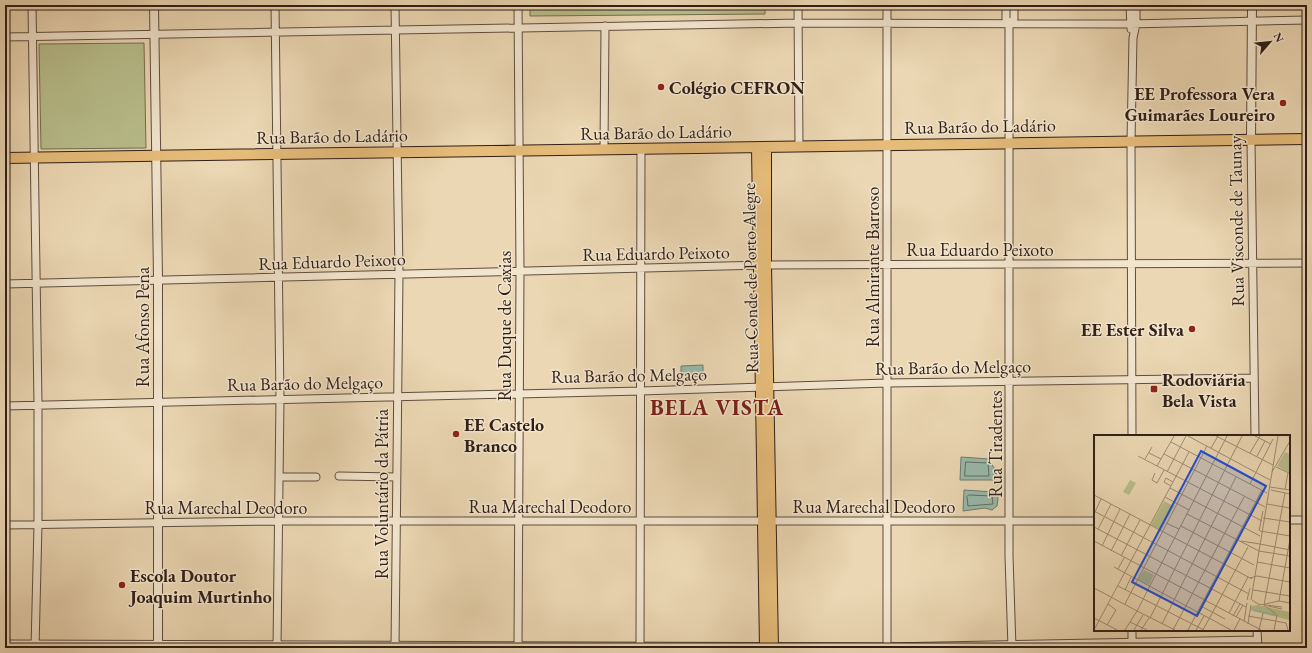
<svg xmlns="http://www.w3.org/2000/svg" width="1312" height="653" font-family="'EB Garamond',serif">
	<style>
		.green { fill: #b8be8b; stroke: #746e51 }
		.water { fill: #98baac; stroke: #6e7c70 }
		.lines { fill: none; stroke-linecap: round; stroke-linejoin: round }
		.shore { stroke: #646c62; stroke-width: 1 }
		.minor-casing { stroke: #5f4d3e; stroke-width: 9 }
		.tertiary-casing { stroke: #5f4d3e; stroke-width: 10 }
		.primary-casing { stroke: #301f17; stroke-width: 12 }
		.minor { stroke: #f2e5ce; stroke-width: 7 }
		.tertiary { stroke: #f2e5ce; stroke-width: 8 }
		.primary { stroke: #e6bc7a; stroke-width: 10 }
		.poi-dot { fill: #8f2418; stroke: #f2e5ce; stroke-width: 1.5 }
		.labels { text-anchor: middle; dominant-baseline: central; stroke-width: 3; stroke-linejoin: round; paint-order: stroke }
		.poi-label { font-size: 18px; font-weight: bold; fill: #301f17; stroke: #f2e5ce; text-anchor: start }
		.street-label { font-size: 18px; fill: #301f17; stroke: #f2e5ce }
		.district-label { font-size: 22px; font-weight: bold; letter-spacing: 1px; fill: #7a1f14; stroke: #f2e5ce }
		.inset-river { fill: none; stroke: #98baac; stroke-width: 2 }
		.inset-road { fill: none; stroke: #a08d75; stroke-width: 1 }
		.view { fill: #1d4ed8; fill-opacity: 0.15; stroke: #1d4ed8; stroke-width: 2 }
		.inset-edge { fill: none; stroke: #301f17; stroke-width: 2 }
	</style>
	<rect width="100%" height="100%" fill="#ebd7b3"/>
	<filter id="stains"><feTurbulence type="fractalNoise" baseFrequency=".005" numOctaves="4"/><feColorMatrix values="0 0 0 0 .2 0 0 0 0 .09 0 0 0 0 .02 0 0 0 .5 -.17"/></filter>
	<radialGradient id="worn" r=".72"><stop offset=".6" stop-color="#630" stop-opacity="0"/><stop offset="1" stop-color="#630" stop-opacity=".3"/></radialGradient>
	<!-- green -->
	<path class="green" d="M530 5H765V14L530 16Z
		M144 43 146 148 41 149 39 44Z"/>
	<!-- water -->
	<path class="water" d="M703 365V376L681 377V366Z
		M961 457 989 459 994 468V480H960Z
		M964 490 994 492 998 498 997 506 992 510 985 508 963 511Z"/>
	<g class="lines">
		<!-- shore -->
		<path class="shore" d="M966 462 988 463 989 476H965Z
			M969 495 992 496 993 504 968 506 967 497Z"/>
		<defs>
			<path id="minor" d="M32 5 38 404V525L35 648
				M275 5 280 399 277 648
				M798 5 799 146
				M1006 5V19L1009 24V556L1012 648
				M1130 5 1131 29
				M1009 24 1014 19V5
				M5 37 799 23 1130 24 1307 20
				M1251 140 1255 436
				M604 149 605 26
				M5 284 766 265 1307 263
				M5 406 641 391 887 383 1254 378
				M1132 436 1131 141 1133 38 1136 24V5
				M339 476 396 477
				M280 477H316
				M1289 520H1307
				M5 525 278 521H1095
				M1132 630V648
				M1257 630 1258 648
				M5 644 887 647 1257 640
				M395 648 399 274 395 5
				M518 648 520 270 518 5
				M640 648 641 148
				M887 648V5"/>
			<path id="tertiary" d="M154 5 158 279V648
				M1251 140 1252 5"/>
			<path id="primary" d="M766 147V265L773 648
				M757 148 765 648
				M5 158 1307 139"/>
		</defs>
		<!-- minor casing -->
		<use href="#minor" class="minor-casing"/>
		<!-- tertiary casing -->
		<use href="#tertiary" class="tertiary-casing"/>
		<!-- primary casing -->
		<use href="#primary" class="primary-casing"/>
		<!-- minor -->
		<use href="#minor" class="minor"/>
		<!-- tertiary -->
		<use href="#tertiary" class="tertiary"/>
		<!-- primary -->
		<use href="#primary" class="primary"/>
	</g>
	<!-- markers -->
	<g class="poi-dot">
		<circle cx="661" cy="87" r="4"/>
		<circle cx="1283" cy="103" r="4"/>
		<circle cx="1192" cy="329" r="4"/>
		<rect x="1150" y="385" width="8" height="8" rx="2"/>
		<circle cx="456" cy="434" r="4"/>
		<circle cx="122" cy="585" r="4"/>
	</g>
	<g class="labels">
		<!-- poi labels -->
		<g class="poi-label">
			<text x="669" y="87">Colégio CEFRON</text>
			<text x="1275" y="93" text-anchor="end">EE Professora Vera<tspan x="1275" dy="21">Guimarães Loureiro</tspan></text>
			<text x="1184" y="329" text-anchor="end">EE Ester Silva</text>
			<text x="1162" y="379">Rodoviária<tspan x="1162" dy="21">Bela Vista</tspan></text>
			<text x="464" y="424">EE Castelo<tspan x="464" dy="21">Branco</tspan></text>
			<text x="130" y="575">Escola Doutor<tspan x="130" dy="21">Joaquim Murtinho</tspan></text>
		</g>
		<!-- street labels -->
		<g class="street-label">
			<text transform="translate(980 126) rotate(-1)">Rua Barão do Ladário</text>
			<text transform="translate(656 132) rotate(-1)">Rua Barão do Ladário</text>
			<text transform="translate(332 136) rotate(-1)">Rua Barão do Ladário</text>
			<text transform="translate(1236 221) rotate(-91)">Rua Visconde de Taunay</text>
			<text x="980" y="249">Rua Eduardo Peixoto</text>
			<text transform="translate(656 253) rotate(-1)">Rua Eduardo Peixoto</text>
			<text transform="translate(332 261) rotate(-2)">Rua Eduardo Peixoto</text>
			<text transform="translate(872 267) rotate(-90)">Rua Almirante Barroso</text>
			<text transform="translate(750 278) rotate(-91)">Rua Conde de Porto Alegre</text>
			<text transform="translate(504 326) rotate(-90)">Rua Duque de Caxias</text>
			<text transform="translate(142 327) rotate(-90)">Rua Afonso Pena</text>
			<text transform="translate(953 367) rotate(-1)">Rua Barão do Melgaço</text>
			<text transform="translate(629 375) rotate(-1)">Rua Barão do Melgaço</text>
			<text transform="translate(305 383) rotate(-1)">Rua Barão do Melgaço</text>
			<text transform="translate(995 444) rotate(-90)">Rua Tiradentes</text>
			<text transform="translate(381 494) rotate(-90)">Rua Voluntário da Pátria</text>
			<text x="550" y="506">Rua Marechal Deodoro</text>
			<text x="874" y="506">Rua Marechal Deodoro</text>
			<text x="226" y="507">Rua Marechal Deodoro</text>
		</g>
		<!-- district labels -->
		<g class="district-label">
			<text x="717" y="407">BELA VISTA</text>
		</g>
	</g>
	<!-- overview -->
	<g transform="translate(1094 435)">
		<rect width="196" height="196" fill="#ebd7b3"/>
		<path d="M191 17 196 19V38L183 31ZM36 45 42 48 35 60 29 57ZM70 66 80 71 67 95 57 90ZM50 135 60 140 55 150 44 145ZM164 170 196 177 195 185 156 175 158 171Z" fill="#b8be8b"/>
		<path class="inset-river" d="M159 175 182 180"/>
		<path class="inset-road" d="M94 1 176 45M122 1 179 30M161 1 177 9M77 7 173 58M117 13 124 1M55 18 67 24M156 18 166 1M70 19 171 72M44 21 168 86M163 21 171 6M51 24 58 12M63 31 80 1M182 32 195 38M73 37 92 1M178 37 196 6M61 38 58 45 63 48 70 35M156 49 179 4M77 51 70 47 72 43 79 47M176 52 196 55M76 53 166 101M191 54 194 38M177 55 196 59M0 60 158 144M71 62 95 75M173 69 196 73M0 76 155 159M0 79 7 64M93 79 165 116M169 83 196 87M72 88 85 94M87 91 160 130M0 92 152 172M4 94 17 69M165 96 169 76M166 96 196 101M0 106 167 195M147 106 166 109M166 109 196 115M8 111 26 74M17 116 36 79M165 116 196 121M27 121 46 85M163 127 196 133M20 132 137 195M24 134 30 123M156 143 163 141 196 147M24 151 110 195M0 153 43 176 133 1M31 155 37 142M159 155 196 161M153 165 156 153M157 165 184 1M158 165 164 169 188 172M185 166 196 104M31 169 113 11M171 169 185 166 196 168M107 171 131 184M174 171 188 174M135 178 154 142M139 181 146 169M154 181 192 188 194 195M142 182 149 170M0 183 23 195M56 183 148 1M150 186 153 168M36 187 53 195M68 189 142 42M154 189 157 170M13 190 22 175 14 169M0 195 95 17M31 195 43 176 81 195M40 195 49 180M47 195 55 183M79 195 150 62M94 195 168 55M102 195 110 181M109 195 154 112M140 195 146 184M165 195 169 178M180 195 183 180 170 170 191 58"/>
		<path class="view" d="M107 16 172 51 103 181 38 147Z"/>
		<rect width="196" height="196" class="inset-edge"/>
	</g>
	<!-- margin -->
	<rect width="1312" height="653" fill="none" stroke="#ebd7b3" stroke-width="20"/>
	<rect x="6" y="6" width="1300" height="641" fill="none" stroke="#301f17" stroke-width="2"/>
	<rect x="10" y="10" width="1292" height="633" fill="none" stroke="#301f17"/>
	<!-- north arrow -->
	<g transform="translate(1270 42) rotate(62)" stroke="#f2e5ce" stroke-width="3" paint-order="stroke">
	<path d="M0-3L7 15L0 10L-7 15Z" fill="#301f17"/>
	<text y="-6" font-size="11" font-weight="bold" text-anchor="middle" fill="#301f17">N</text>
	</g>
	<rect width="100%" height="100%" filter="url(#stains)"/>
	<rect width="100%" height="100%" fill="url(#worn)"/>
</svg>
